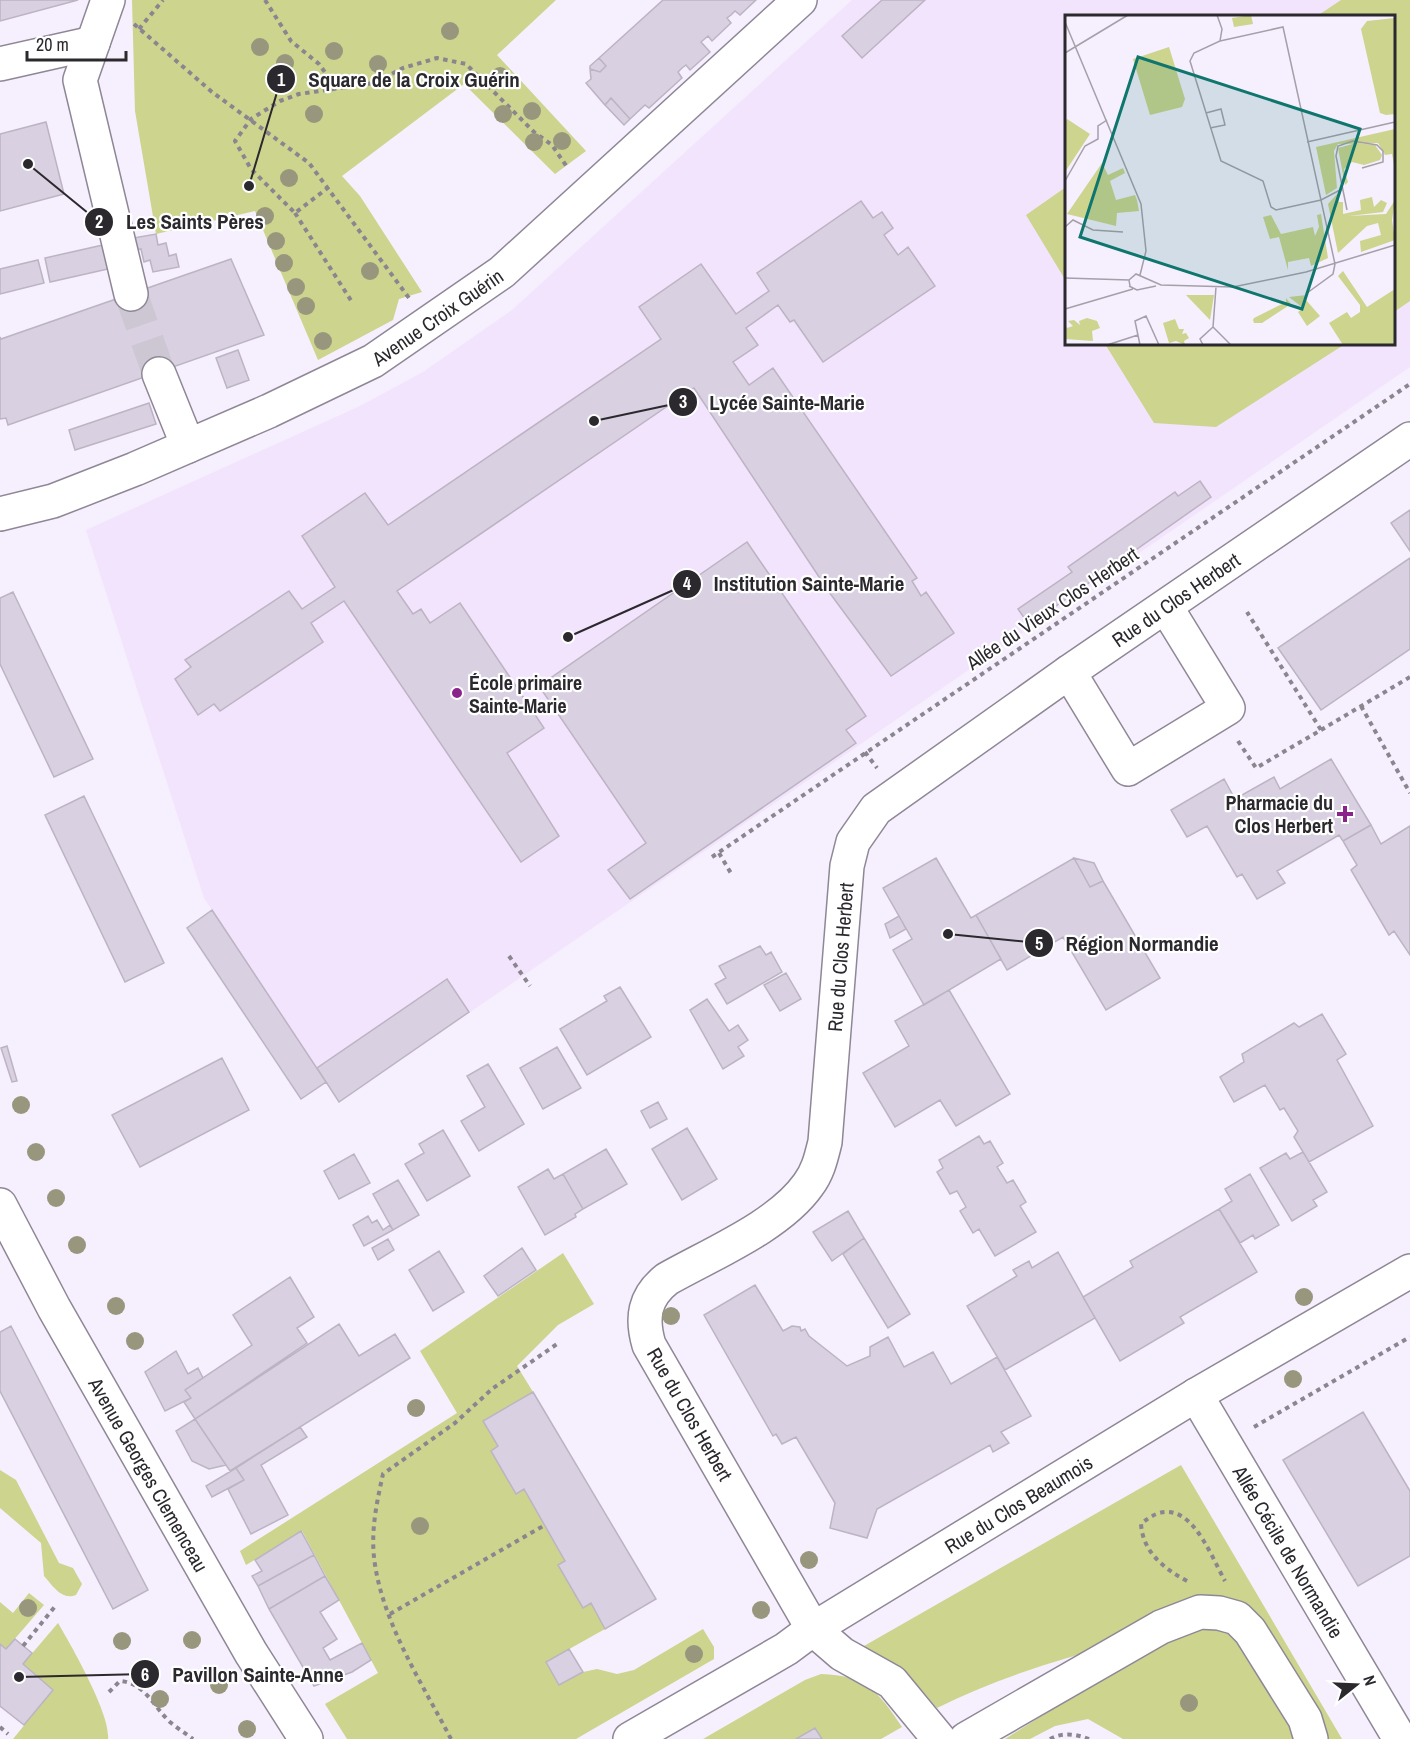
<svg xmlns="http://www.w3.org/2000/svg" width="1410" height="1739" font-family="'Archivo Narrow',sans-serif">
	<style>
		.built { fill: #f1e4fc; fill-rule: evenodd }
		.green { fill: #ccd48e }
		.building { fill: #d9d0e1; stroke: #bcb3c3; stroke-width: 1.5 }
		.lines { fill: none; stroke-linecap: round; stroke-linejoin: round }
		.minor-tunnel { stroke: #cdc7d4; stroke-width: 33; stroke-dasharray: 33 16; stroke-linecap: butt }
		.minor-casing { stroke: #8f8796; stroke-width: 36 }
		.major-casing { stroke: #8f8796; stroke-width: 36 }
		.path { stroke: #8a858f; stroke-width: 4; stroke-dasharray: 4.5 4.5; stroke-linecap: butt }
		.minor { stroke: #fff; stroke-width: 33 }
		.major { stroke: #fff; stroke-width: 33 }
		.tree { fill: #98977e }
		.poi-dot { fill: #8a248b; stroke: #fff; stroke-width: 2 }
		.labels { text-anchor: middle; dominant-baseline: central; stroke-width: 4.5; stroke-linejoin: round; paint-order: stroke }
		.street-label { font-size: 20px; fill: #2b282e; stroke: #fff }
		.poi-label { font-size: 20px; font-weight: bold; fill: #2b282e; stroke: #fff; text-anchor: start }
		.inset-road { fill: none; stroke: #a59faa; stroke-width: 1.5 }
		.view { fill: #0f766e; fill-opacity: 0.15; stroke: #0f766e; stroke-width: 3 }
		.inset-edge { fill: none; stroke: #2b282e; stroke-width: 3 }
		.leader { fill: none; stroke: #2b282e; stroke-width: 2 }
		.callout-dot { fill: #2b282e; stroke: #fff; stroke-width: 2 }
		.mark-label { font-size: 18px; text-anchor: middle; font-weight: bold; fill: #fff }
		.callout-label { font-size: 21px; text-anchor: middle; font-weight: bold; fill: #2b282e; stroke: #fff; stroke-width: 4.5; stroke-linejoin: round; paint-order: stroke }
	</style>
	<rect width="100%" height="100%" fill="#f6effd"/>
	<!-- built -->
	<path class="built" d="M852 0H1410V367L339 1102 204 898 86 530 360 406 423 372 512 310ZM1066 16H1394V344H1066Z"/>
	<!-- green -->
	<path class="green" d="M132 0H556L497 55 586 151 555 174 464 84 342 176 360 196 422 292 399 299 393 320 318 360 255 211 156 234 135 111Z
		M1341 0H1410V301L1394 312V16H1317Z
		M1066 187V281L1026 215Z
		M1105 344H1345L1216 427 1154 423Z
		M563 1253 594 1304 558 1325 517 1366 533 1392 483 1421 498 1446 491 1451 516 1493 524 1489 565 1561 559 1565 583 1608 591 1603 605 1629 546 1662 559 1685 583 1672 597 1669 617 1674 634 1670 703 1629 714 1647V1659L576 1739H347L325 1704 378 1673 302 1531 246 1565 240 1551 457 1413 420 1351Z
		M1181 1465 1342 1739H1320L1248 1614C1142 1638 1035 1659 937 1708 923 1692 910 1674 893 1663 882 1656 872 1657 864 1646Z
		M0 1470 16 1480 59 1563 73 1568 82 1584 76 1595C62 1601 53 1586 44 1576L41 1543 0 1508Z
		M29 1593 44 1605 6 1649 0 1644V1602L13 1613Z
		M58 1623C71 1645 111 1715 108 1739H13L53 1690 23 1664Z
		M1225 1623 1300 1739H1123L1088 1719 1055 1726 1030 1739H1005L1166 1638Z
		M821 1674C865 1675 879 1692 902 1727L881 1739H703L805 1680Z"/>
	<!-- building -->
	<path class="building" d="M0 0H78L0 21Z
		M663 0H756L740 15 735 11 731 15 727 18 731 23 712 41 708 36 701 42 710 52 690 70 686 65 682 68 678 72 682 78 649 108 645 105 630 119 611 98 605 105 586 83 591 79 590 69 600 72 606 66 599 58Z
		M882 0H925L862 58 842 36Z
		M599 58 606 66 600 72 590 69V66Z
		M611 98 630 119 624 125 605 105Z
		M46 122 64 194 0 211V134Z
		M861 201 873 218 882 212 893 228 884 235 898 255 908 247 935 286 823 362 794 320 790 322 778 305 746 328 758 345 733 362 749 385 773 368 917 578 912 581 921 596 926 592 954 633 891 676 829 592 694 388 397 591 413 614 421 609 430 623 460 603 544 728 507 753 559 836 521 862 344 601 311 623 323 642 220 711 214 704 198 715 175 679 191 667 185 660 289 591 302 609 335 587 302 536 365 493 388 525 661 339 639 307 701 264 736 314 769 291 757 273Z
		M156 234 158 245 166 243 169 256 176 254 179 267 153 272 150 260 144 262 141 249 136 250 133 238Z
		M103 245 108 269 50 282 45 258Z
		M231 259 264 335 8 425 6 418 0 419V337L1 339Z
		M38 260 44 283 0 294V269Z
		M238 350 249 380 227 388 216 358Z
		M149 403 156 424 75 450 69 430Z
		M1200 481 1211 497 1029 625 1018 609 1072 572 1068 567 1175 492 1178 496Z
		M1410 510V551L1391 523Z
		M747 542 866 716 846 730 856 743 630 899 608 870 646 843 539 686Z
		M1410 558V649L1321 710 1278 648Z
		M13 592 93 759 54 777 0 664V598Z
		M1331 759 1371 825 1343 841 1339 835 1277 871 1285 883 1257 899 1242 874 1237 877 1207 826 1187 837 1171 810 1224 779 1235 799 1274 777 1280 789Z
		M84 796 164 963 125 982 45 815Z
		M1371 825 1381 844 1410 826V955L1394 931 1389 935 1351 870 1357 865 1343 841Z
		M936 858 971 918 976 915 1001 959 924 1005 893 950 912 939 883 888Z
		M1074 858 1094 863 1103 881 1090 887Z
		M1074 858 1090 887 1103 881 1160 978 1106 1010 1063 937 1007 970 976 915Z
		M212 910 326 1082 301 1099 187 928Z
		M899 916 906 929 890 938 885 924Z
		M760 946 766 955 771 952 782 972 727 1004 715 984 726 978 719 966Z
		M786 973 801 999 780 1011 764 985Z
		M447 979 469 1012 339 1102 317 1068Z
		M620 987 651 1037 587 1075 560 1029 607 1001 604 996Z
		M949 990 1010 1094 956 1126 940 1100 895 1127 863 1073 909 1046 895 1021Z
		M707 999 729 1031 738 1025 748 1040 738 1047 744 1056 723 1069 690 1010Z
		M1322 1014 1346 1054 1337 1060 1373 1126 1309 1162 1294 1137 1298 1131 1284 1108 1280 1110 1265 1085 1234 1102 1220 1077 1244 1062 1242 1054 1294 1023 1299 1027Z
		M7 1046 17 1081 12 1082 1 1048Z
		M557 1047 581 1088 543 1109 520 1068Z
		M222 1058 249 1110 140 1167 112 1115Z
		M488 1064 524 1124 479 1151 461 1121 485 1107 467 1076Z
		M658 1102 667 1119 650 1128 641 1111Z
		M687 1128 717 1179 682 1200 652 1149Z
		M443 1130 470 1176 427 1201 405 1164 424 1153 419 1144Z
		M979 1136 984 1144 990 1141 1003 1163 997 1167 1007 1183 1013 1180 1026 1202 1020 1206 1036 1232 995 1256 979 1229 973 1233 960 1211 966 1207 957 1191 950 1194 937 1172 943 1168 939 1160Z
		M606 1149 627 1184 583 1209 563 1174Z
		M1303 1152 1327 1192 1313 1200 1317 1206 1292 1221 1260 1168 1286 1153 1290 1159Z
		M354 1154 370 1183 339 1199 324 1171Z
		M548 1169 554 1179 563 1174 583 1209 575 1214 576 1217 545 1235 518 1187Z
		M1250 1174 1279 1225 1255 1239 1253 1235 1240 1243 1219 1209 1232 1201 1225 1189Z
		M398 1180 419 1215 393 1230 373 1194Z
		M1219 1209 1257 1272 1180 1317 1184 1323 1120 1361 1083 1297 1133 1267 1130 1261Z
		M848 1211 864 1238 832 1261 813 1232Z
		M368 1216 372 1223 377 1220 383 1230 390 1225 393 1230 364 1246 353 1225Z
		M864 1238 910 1314 888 1328 843 1254Z
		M388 1239 394 1250 378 1260 372 1248Z
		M522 1248 536 1270 498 1296 484 1276Z
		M439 1251 464 1292 433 1311 409 1270Z
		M1058 1252 1095 1318 1005 1370 967 1306 1017 1276 1013 1270 1029 1261 1032 1268Z
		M290 1277 314 1317 297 1328 307 1343 195 1419 184 1402 191 1398 185 1390 252 1345 233 1315Z
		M755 1285 783 1331 792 1326 800 1327 801 1331 805 1329 809 1336 847 1366 870 1356V1347L888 1337 904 1367 933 1352 951 1384 997 1357 1031 1416 1001 1432 1009 1443 993 1452 990 1445 877 1509 867 1538 830 1528 835 1503 796 1437 782 1444 776 1434 773 1436 704 1315Z
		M339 1324 359 1356 395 1334 410 1358 230 1471 195 1419Z
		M11 1326 148 1590 113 1609 0 1391V1332Z
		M11 1326 148 1590 113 1609 0 1391V1332Z
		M176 1351 188 1374 198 1368 203 1378 185 1390 191 1398 165 1411 145 1372Z
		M533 1392 656 1599 605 1629 591 1603 583 1608 558 1565 565 1561 524 1489 516 1494 491 1451 498 1446 483 1421Z
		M1363 1412 1410 1491V1556L1358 1586 1283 1460Z
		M195 1419 226 1465 209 1469 192 1461 176 1431Z
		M300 1427 307 1437 261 1465 288 1515 251 1534 228 1489 244 1480 236 1468Z
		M236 1468 244 1480 212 1497 206 1486Z
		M301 1531 314 1555 258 1586 252 1576 262 1571 255 1560Z
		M314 1555 325 1576 269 1609 258 1586Z
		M325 1576 339 1600 320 1612 337 1639 323 1648 330 1660 362 1643 371 1660 352 1672 314 1686 269 1609Z
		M15 1639 32 1653 23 1664 53 1690 24 1725 0 1706V1644L6 1649Z
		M15 1639 32 1653 23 1664 53 1690 24 1725 0 1706V1644L6 1649Z
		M569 1649 583 1672 559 1685 546 1662Z
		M815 1728 822 1739H796Z"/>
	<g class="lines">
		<!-- minor-tunnel -->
		<path class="minor-tunnel" d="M131 294 159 374"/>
		<defs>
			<g id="minor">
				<path d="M108 0 80 80 131 294"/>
				<path d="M0 64 93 43"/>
				<path d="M159 374 188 446"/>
				<path id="s1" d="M0 514 53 501 135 469 269 411 373 361 502 272 800 0"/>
				<path d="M1069 672 1128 769 1228 708 1166 607"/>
				<path id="s2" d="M1196 1395 1400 1739"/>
				<path id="s3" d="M630 1739 786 1649 813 1629 1196 1395 1410 1271"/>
				<path id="s4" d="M939 1739 892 1682 842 1654 813 1629 649 1345C641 1318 644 1297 667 1279 711 1254 779 1226 808 1185 818 1172 821 1158 825 1142L847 866 853 842 876 809 1069 672 1410 439"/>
				<path d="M966 1739 1161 1627 1200 1612 1219 1613 1237 1618 1250 1631 1305 1719 1311 1739"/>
			</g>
			<g id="major">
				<path id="s5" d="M0 1205 54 1308 251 1653 306 1739"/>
			</g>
		</defs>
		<!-- minor casing -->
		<use href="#minor" class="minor-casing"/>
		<!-- major casing -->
		<use href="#major" class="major-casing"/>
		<!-- path -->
		<path class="path" d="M265 0 291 41 319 64 337 89
			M134 24 212 92 309 163 409 298
			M139 29 163 0
			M329 187 295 213 251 169 235 141 251 119 280 101 299 94 374 83 403 68 437 58 466 64 534 132 552 145 567 167
			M295 213 352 302
			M1361 706 1410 793
			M1321 730 1410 677
			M1238 741 1256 768 1321 730 1247 612
			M865 752 877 768
			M719 853 732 875
			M712 857 1410 384
			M509 956 530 986
			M1254 1427 1410 1337
			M1187 1581C1163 1568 1143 1552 1141 1524 1185 1485 1208 1550 1225 1581
			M390 1614 545 1525
			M23 1646 57 1604
			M109 1692 120 1681C145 1683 153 1706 170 1722 177 1728 185 1733 193 1739
			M0 1727 8 1734
			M451 1739C422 1683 381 1621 374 1557 371 1529 377 1501 383 1474L455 1423 492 1389 557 1344
			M1050 1739C1063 1732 1076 1734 1089 1739"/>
		<!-- minor -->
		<use href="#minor" class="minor"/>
		<!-- major -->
		<use href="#major" class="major"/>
	</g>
	<!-- trees -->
	<g class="tree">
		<circle cx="450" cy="31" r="9"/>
		<circle cx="260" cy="47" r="9"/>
		<circle cx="334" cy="51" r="9"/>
		<circle cx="285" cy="63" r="9"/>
		<circle cx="378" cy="64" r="9"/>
		<circle cx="500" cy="76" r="9"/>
		<circle cx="532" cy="111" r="9"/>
		<circle cx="314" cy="114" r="9"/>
		<circle cx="503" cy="114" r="9"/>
		<circle cx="562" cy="141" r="9"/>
		<circle cx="534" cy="142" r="9"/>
		<circle cx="289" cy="178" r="9"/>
		<circle cx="265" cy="216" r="9"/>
		<circle cx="276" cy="241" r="9"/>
		<circle cx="284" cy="263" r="9"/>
		<circle cx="370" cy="271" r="9"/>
		<circle cx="296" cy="287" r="9"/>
		<circle cx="306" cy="306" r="9"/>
		<circle cx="323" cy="341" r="9"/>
		<circle cx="21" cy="1105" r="9"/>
		<circle cx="36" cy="1152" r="9"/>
		<circle cx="56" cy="1198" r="9"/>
		<circle cx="77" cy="1245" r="9"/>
		<circle cx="1304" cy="1297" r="9"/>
		<circle cx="116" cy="1306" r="9"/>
		<circle cx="671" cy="1316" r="9"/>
		<circle cx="135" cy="1341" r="9"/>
		<circle cx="1293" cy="1379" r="9"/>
		<circle cx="416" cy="1408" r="9"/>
		<circle cx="420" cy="1526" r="9"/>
		<circle cx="809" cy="1560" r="9"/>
		<circle cx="28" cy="1608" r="9"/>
		<circle cx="761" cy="1610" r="9"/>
		<circle cx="192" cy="1640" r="9"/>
		<circle cx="122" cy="1641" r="9"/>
		<circle cx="694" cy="1654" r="9"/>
		<circle cx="219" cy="1685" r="9"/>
		<circle cx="160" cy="1699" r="9"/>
		<circle cx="1189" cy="1703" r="9"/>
		<circle cx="247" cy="1729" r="9"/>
	</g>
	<!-- markers -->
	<g class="poi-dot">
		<circle cx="457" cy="693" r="6"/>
		<path d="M1342 805h6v6h6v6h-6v6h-6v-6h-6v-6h6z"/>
	</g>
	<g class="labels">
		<!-- street labels -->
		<g class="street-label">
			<text stroke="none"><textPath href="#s1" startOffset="482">Avenue Croix Guérin</textPath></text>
			<text stroke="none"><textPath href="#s4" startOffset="1496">Rue du Clos Herbert</textPath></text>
			<text transform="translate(1052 608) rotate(-34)">Allée du Vieux Clos Herbert</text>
			<text stroke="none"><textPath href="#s4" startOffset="974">Rue du Clos Herbert</textPath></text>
			<text transform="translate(690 1414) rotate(60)">Rue du Clos Herbert</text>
			<text stroke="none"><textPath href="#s5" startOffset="308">Avenue Georges Clemenceau</textPath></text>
			<text stroke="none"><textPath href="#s3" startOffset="454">Rue du Clos Beaumois</textPath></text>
			<text stroke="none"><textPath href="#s2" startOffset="182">Allée Cécile de Normandie</textPath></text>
		</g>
		<!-- poi labels -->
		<g class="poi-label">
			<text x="469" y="682">École primaire<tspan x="469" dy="23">Sainte-Marie</tspan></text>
			<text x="1333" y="802" text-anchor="end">Pharmacie du<tspan x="1333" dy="23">Clos Herbert</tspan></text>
		</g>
	</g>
	<!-- overview -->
	<g transform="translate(1065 15)">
		<rect width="330" height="330" fill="#f6effd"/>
		<path d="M186 0 188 9 169 12 167 3ZM330 3V99L321 100 315 98 296 14 302 6ZM104 32 120 84 117 92 85 100 68 44ZM2 104 25 119 0 157V107ZM330 114V155L327 139 320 140 313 128 273 129 269 136 272 173 261 180 251 132ZM291 128 310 130 317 140 315 145 299 150 287 147 279 154 283 167 280 170 273 133ZM37 148 43 160 58 153 60 158 45 166 51 185 70 180 72 185 74 196 52 198 51 211 2 199ZM273 178 274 187H278V199L296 195 295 185 307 182 309 192 316 185 322 188 318 197 284 201 321 199 330 185 327 205 330 225 296 237 295 226 316 220 313 208 302 211 273 238 263 189ZM256 199 263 243 246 251 244 243 223 247V255L214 222 205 224 198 202 206 200 216 219 248 212 250 221 254 212 252 200ZM278 256 302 292 330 274V330H278L264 308 282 297 286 303 295 297V290L273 261ZM121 280H149L145 305ZM242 280 241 285 255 301 242 311 233 297 238 293 224 282ZM221 283 226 289 197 308H189L188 305 189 303 221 287ZM22 303 32 306 35 313 27 316 28 326 0 324V309L2 313 8 311 3 306 9 305 15 310 14 306ZM110 304 114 314H119L117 319 121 318 124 323 119 326 120 330 111 326 104 328 98 308Z" fill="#ccd48e"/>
		<path class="inset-road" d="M152 0 157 14 155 26 129 38 125 46 156 146 198 166 206 192 211 195 256 185 277 174M0 7 76 189 81 236 75 260M155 26 218 12 270 249 268 259 242 278M0 38 63 0M141 98 156 94 160 110 145 113M242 127 330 107M0 166 20 131 33 124V111L42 105M282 195 271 141 273 131 288 126 312 130 318 136V147L297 153M0 212 8 205 28 215 58 217M0 263 64 265M64 271 72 275 91 271M65 271 64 265 71 259 96 270 168 272 241 257 330 230M0 294 68 274M148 312 151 272M42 330 73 320M75 330 70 306 81 301 94 330M138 330 135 324 148 312 166 330"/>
		<path class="view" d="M73 42 295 114 237 294 15 222Z"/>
		<rect width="330" height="330" class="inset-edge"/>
	</g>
	<!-- callouts -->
	<path class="leader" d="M249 186L281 79M28 164L99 222M594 421L683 402M568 637L687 584M948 934L1039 943M19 1677L145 1674"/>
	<g class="callout-dot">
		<circle cx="249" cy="186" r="6"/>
		<circle cx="28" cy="164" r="6"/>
		<circle cx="594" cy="421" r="6"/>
		<circle cx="568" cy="637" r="6"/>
		<circle cx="948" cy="934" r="6"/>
		<circle cx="19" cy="1677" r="6"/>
		<circle cx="281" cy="79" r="15"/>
		<circle cx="99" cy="222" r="15"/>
		<circle cx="683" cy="402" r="15"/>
		<circle cx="687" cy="584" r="15"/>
		<circle cx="1039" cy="943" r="15"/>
		<circle cx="145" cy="1674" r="15"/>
	</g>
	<g class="mark-label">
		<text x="281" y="86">1</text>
		<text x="99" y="228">2</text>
		<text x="683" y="408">3</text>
		<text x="687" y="590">4</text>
		<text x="1039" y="950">5</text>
		<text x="145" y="1681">6</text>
	</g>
	<g class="callout-label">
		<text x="414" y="87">Square de la Croix Guérin</text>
		<text x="195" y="229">Les Saints Pères</text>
		<text x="787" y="410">Lycée Sainte-Marie</text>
		<text x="809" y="591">Institution Sainte-Marie</text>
		<text x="1142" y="951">Région Normandie</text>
		<text x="258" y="1682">Pavillon Sainte-Anne</text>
	</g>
	<!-- north arrow -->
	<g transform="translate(1356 1685) rotate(72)" stroke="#ffffff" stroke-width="4.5" paint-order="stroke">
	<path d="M0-4.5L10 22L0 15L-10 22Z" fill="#2b282e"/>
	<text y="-9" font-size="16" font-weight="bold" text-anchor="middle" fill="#2b282e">N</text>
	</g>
	<!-- scale -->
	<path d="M27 51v9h99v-9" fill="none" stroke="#2b282e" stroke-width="3"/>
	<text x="36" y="51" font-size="18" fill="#2b282e" stroke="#ffffff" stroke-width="4.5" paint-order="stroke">20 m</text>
</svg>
